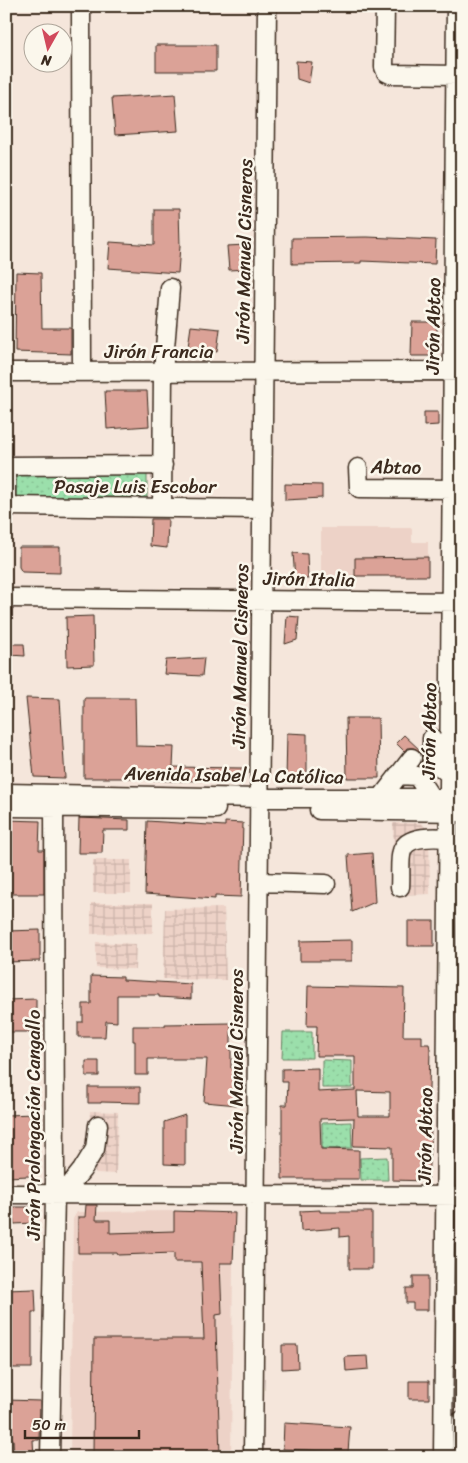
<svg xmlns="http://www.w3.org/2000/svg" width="468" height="1463" font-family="Sriracha,sans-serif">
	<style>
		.built { fill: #edd2c7 }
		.industrial { fill: url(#industrial-grid) }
		.green { fill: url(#green-dots); stroke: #6b8464 }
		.building { fill: #dba297; stroke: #3b2a1e; fill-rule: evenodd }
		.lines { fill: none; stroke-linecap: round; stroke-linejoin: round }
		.minor-casing { stroke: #3b2a1e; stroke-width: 21 }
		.minor { stroke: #fbf7ec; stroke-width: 18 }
		.labels { text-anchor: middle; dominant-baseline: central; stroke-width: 5; stroke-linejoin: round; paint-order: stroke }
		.street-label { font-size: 19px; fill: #3b2a1e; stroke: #fbf7ec }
	</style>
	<defs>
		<pattern id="industrial-grid" width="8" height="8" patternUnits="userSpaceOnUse" patternTransform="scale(1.25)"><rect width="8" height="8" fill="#edd2c7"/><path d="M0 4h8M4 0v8" fill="none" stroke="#ccb4aa"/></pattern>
		<pattern id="green-dots" width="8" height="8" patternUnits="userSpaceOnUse" patternTransform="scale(1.25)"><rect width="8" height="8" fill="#9bdfab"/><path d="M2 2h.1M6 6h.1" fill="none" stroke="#86c093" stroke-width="1.8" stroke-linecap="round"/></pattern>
	</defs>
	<rect width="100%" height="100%" fill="#f5e6db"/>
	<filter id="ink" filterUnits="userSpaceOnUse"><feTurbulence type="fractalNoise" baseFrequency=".02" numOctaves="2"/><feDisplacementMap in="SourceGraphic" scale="10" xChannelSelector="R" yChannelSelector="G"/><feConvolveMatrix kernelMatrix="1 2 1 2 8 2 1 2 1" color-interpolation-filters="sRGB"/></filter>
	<g filter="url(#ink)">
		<!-- built -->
		<path class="built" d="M321 528H412V542H428V576L321 577Z
			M174 1211V1262L233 1263 231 1457H70L73 1219 77 1212Z"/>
		<!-- industrial -->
		<path class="industrial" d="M393 823H421L429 831 430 894 395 895Z
			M93 860H131V893H93Z
			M91 903H153V933L91 934Z
			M224 908 226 980 163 979 165 909Z
			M96 942 136 944 135 969 96 968Z
			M90 1111 118 1112 116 1174 96 1173 88 1160Z"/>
		<!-- green -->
		<path class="green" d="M16 472H147V497H16Z
			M283 1032H312V1058H282Z
			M322 1060 352 1061V1088H322Z
			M351 1122 352 1148 322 1149V1123Z
			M387 1157 388 1180H361L360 1158Z"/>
		<!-- building -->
		<path class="building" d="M156 45H216V71H156Z
			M296 61 312 62 309 83 297 79Z
			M175 94 178 131 115 135 112 98Z
			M154 209H179L180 246 178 273 108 268 110 242 154 245Z
			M367 237 436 240 435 264 361 261V263L292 264V238Z
			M246 245 247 269 229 270 227 246Z
			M16 272 41 273 42 328H71V354L15 352Z
			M412 322H437V350L432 356H411Z
			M191 326 220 329 217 352 188 347Z
			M105 391H147L149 426 107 429Z
			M424 412H438V425L424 426Z
			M285 484 322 485V498L285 500Z
			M151 519H168L167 548 150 546Z
			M19 547H60V573L22 572 19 567Z
			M293 553 307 554 308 579H295Z
			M428 557V576H355V558Z
			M93 616 94 665 67 666 66 617Z
			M287 616 299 617 297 640 285 644Z
			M11 644H24L25 656 10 655Z
			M204 658 202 676 164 674 166 660Z
			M26 698 60 699 65 778 34 777Z
			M84 698H135L136 746 174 747 173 767 242 768V780L173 781 146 780V778H84Z
			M346 718H378L379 778H347Z
			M287 733 307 734V780H286Z
			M404 735 421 751V753L414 748H408L404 751 396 743Z
			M79 818 129 820V830H103L102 853H78Z
			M6 820 40 821 39 850H44V894H6Z
			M147 821 225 826V822L243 823 241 897 215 896V899L145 894Z
			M372 853 375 902 352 912 348 855Z
			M408 921H434V946H408Z
			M40 930V961L6 962V931Z
			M352 940V961H300V941Z
			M91 976 123 977V980L191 984V999L159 997V995H117V1022L106 1021 105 1037H78V1022H83V1004H91Z
			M308 986 404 988 403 1036H422V1044H429L430 1049 428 1129H431L428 1181 392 1180V1147L353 1146 354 1118 320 1119 321 1149 359 1150V1179H282V1105H287L288 1082H282V1069L318 1068V1092L355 1090V1056H316L317 1026H307ZM357 1091 390 1092V1116H358Z
			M36 999V1032H6V1000Z
			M231 1023V1068L241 1069 238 1105 204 1102 207 1059H148V1075H135V1041H133V1026H165V1024Z
			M86 1061H99V1076H86Z
			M88 1087H140V1103L101 1102V1103H88Z
			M35 1114 38 1167 29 1176 6 1177V1115Z
			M185 1115V1165L164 1164V1122Z
			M86 1205H97L96 1220H110V1233L174 1231V1211L235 1213 233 1263H220L222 1314 216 1315V1327L220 1457H93L94 1339H204L201 1262H174V1253L118 1255 117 1253H78V1217H85Z
			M13 1207H33L34 1223 14 1224Z
			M320 1210V1212H372V1269H349V1236L340 1237V1228L301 1231 300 1211Z
			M413 1276H428V1310H413V1303H406V1288H413Z
			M35 1289 36 1312H32V1368H6V1290Z
			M282 1345H297L298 1368 282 1369Z
			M368 1356 369 1369 346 1371 345 1357Z
			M409 1381H429V1399H409Z
			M6 1400 40 1401 39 1440H33L34 1457H14L13 1439H6Z
			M284 1423 350 1427 348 1452 283 1449Z"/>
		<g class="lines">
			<defs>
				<path id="minor" d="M81 6 82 372
					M385 6 384 67 386 72 390 74 456 75
					M6 372 462 371
					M358 468 359 488 452 489
					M6 498V466L163 465
					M6 506 263 509
					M162 507 163 372 170 288
					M6 598 462 602
					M432 738V760L450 775
					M398 775 417 776 432 799
					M6 793 259 798H462
					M381 798 412 758
					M6 807 216 809
					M319 810 462 812
					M259 882 326 884
					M400 887C401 877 399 859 402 851 407 835 436 837 449 838
					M6 1194 462 1196
					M63 1194 82 1170 95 1149 98 1125
					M50 1457 55 1194 54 794
					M253 1457 267 6
					M443 1457 456 6
					M461 1457 462 1420"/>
			</defs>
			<!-- minor casing -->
			<use href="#minor" class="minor-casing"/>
			<!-- minor -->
			<use href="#minor" class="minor"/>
		</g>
	</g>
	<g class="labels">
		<!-- street labels -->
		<g class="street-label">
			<text transform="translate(244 251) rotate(-89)">Jirón Manuel Cisneros</text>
			<text transform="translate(433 326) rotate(-89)">Jirón Abtao</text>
			<text x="159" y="351">Jirón Francia</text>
			<text transform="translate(396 467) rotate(1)">Abtao</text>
			<text x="135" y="486">Pasaje Luis Escobar</text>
			<text transform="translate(309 579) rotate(1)">Jirón Italia</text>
			<text transform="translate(240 656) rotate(-89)">Jirón Manuel Cisneros</text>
			<text transform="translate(429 731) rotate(-89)">Jirón Abtao</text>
			<text transform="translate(234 775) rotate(1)">Avenida Isabel La Católica</text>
			<text transform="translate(236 1061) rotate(-90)">Jirón Manuel Cisneros</text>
			<text transform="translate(33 1125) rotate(-90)">Jirón Prolongación Cangallo</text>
			<text transform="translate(425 1136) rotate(-89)">Jirón Abtao</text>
		</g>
	</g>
	<!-- margin -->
	<rect width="468" height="1463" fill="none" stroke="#fbf7ec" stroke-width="25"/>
	<rect x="12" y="12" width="443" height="1438" fill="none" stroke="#3b2a1e" stroke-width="2" filter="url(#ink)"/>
	<!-- north arrow -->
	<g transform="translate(48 48) rotate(188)"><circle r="24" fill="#fbf7ec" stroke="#aea59a"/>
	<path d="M0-4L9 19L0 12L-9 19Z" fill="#d1495b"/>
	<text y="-8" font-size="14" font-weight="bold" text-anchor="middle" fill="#3b2a1e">N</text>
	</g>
	<!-- scale -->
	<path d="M25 1430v8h114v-8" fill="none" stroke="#3b2a1e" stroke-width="2.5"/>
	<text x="32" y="1430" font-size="15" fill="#3b2a1e" stroke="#fbf7ec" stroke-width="4" paint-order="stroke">50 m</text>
</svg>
